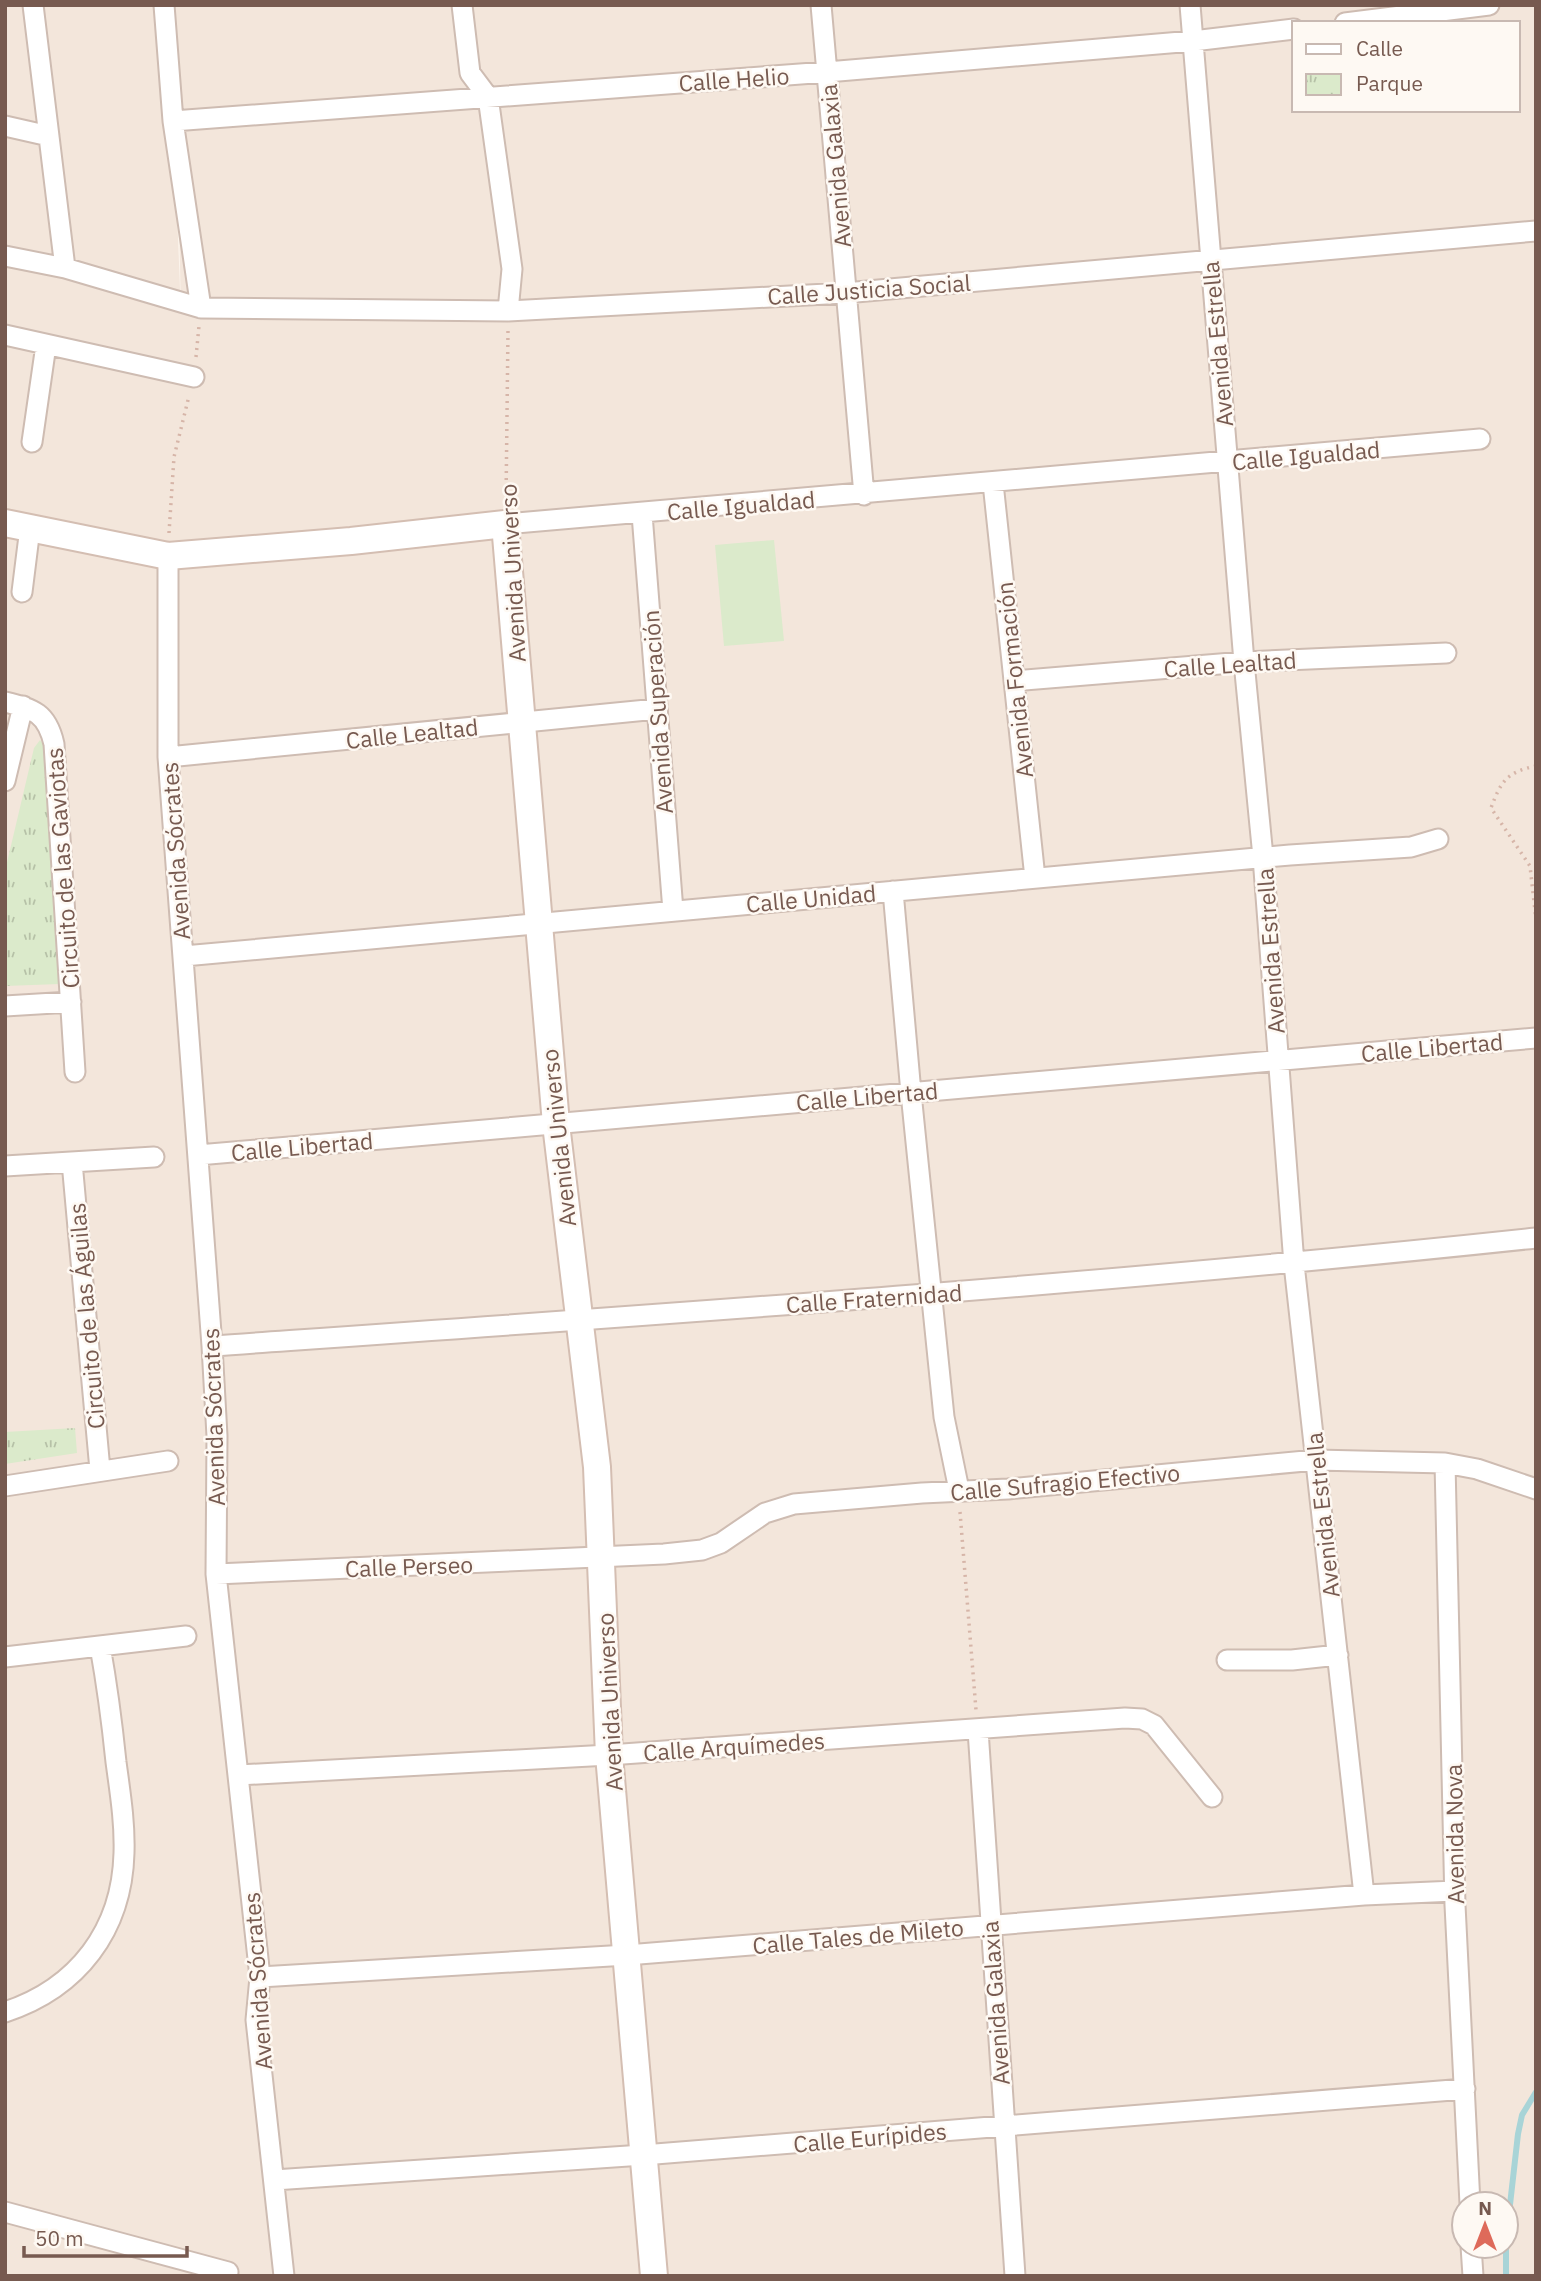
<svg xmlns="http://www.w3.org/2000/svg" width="1541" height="2281" font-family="'IBM Plex Sans',sans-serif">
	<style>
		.residential { fill: #f3e6db; fill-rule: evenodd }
		.grass { fill: #dbeacb }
		.park { fill: url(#park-tufts) }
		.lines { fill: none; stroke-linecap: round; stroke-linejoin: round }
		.stream { stroke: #a8d4d7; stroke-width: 6 }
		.street-casing { stroke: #cebcb2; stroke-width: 23 }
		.secondary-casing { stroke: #d4beb2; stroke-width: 30 }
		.path { stroke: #d6b5a8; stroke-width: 3.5; stroke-dasharray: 2 5; stroke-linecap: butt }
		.street { stroke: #fff; stroke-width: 19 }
		.secondary { stroke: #fff; stroke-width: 26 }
		.labels { text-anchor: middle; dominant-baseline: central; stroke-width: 5; stroke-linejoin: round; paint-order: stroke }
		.street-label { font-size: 23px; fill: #775a50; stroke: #fef9f3 }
	</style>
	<defs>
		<pattern id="park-tufts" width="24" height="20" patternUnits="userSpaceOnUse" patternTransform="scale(1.75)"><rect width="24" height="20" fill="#dbeacb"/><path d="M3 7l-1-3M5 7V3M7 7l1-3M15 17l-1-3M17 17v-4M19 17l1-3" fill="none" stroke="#b6c1a7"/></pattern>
	</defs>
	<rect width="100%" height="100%" fill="#fcf5ed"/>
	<!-- residential -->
	<path class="residential" d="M5 5H169L181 315 177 118 170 5H1536V2276H5ZM1294 23H1518V110H1294ZM1464 2204H1506V2246H1464Z"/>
	<!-- grass -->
	<path class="grass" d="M774 540 784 641 724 646 715 545Z"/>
	<!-- park -->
	<path class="park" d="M40 740 45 747 60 984 5 986V871L34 748Z
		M75 1428 77 1453 5 1464V1432Z"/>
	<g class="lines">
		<!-- stream -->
		<path class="stream" d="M1506 2276V2240L1518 2134 1522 2115 1536 2092"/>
		<defs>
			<path id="street" d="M33 5 65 268
				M164 5 173 121 201 308
				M462 5 470 73 488 97 512 269 508 311
				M821 5 864 495
				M1190 5 1244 662 1263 857 1294 1264 1364 1895
				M1345 23 1489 5
				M173 121 827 72 1193 41 1294 29
				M5 126 49 136
				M5 256 65 268 201 308 508 311 845 293 1536 231
				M5 335 194 377
				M32 442 46 345
				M993 483 1035 878
				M642 514 673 911
				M505 524 1480 439
				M168 556V757L212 1346 217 1436 216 1574 260 1977 256 2020 284 2276
				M22 592 30 528
				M1014 681 1244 662 1446 653
				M5 702C34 709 47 713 54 744L75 1072
				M168 757 657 709
				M5 781 23 706
				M893 891 911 1093 944 1417 959 1490
				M184 956 1290 855 1411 847 1438 839
				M5 1006 71 1002
				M198 1155 1536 1038
				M72 1162 100 1470
				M5 1166 154 1157
				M212 1346C653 1315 1095 1285 1536 1238
				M1445 1463 1455 1905 1470 2204
				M5 1486 168 1461
				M216 1574 664 1554 702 1550 721 1543 765 1513 794 1504 922 1493 1008 1489 1316 1460 1445 1463 1477 1469 1536 1489
				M5 1657 186 1636
				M1227 1660H1292L1338 1655
				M978 1730 1015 2276
				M239 1775 609 1755 1125 1718 1142 1719 1154 1725 1212 1797
				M260 1977 627 1955 1364 1895 1455 1891
				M5 2012C78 1988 122 1930 124 1853 125 1822 120 1792 116 1762 112 1723 107 1685 100 1646
				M274 2180 643 2155 1465 2089
				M5 2212 228 2272
				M1471 2246 1473 2276"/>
			<path id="secondary" d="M5 523 168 556 351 541 505 524 556 1124 597 1467 609 1755 654 2276"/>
		</defs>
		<!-- street casing -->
		<use href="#street" class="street-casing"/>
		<!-- secondary casing -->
		<use href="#secondary" class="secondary-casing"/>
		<!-- path -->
		<path class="path" d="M196 357 199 326
			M506 501 508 330
			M169 533 174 457 189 396
			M1536 766C1507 772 1501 781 1491 808L1530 866 1536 920
			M960 1512 976 1710"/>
		<!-- street -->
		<use href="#street" class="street"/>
		<!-- secondary -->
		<use href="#secondary" class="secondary"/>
	</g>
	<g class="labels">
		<!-- street labels -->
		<g class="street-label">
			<text transform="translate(734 79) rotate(-4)">Calle Helio</text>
			<text transform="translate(835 166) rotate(-95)">Avenida Galaxia</text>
			<text transform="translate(869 289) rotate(-4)">Calle Justicia Social</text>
			<text transform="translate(1217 344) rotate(-95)">Avenida Estrella</text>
			<text transform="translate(1306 455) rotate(-5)">Calle Igualdad</text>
			<text transform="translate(741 505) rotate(-5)">Calle Igualdad</text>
			<text transform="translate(512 573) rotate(-93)">Avenida Universo</text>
			<text transform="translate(1230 664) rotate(-4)">Calle Lealtad</text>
			<text transform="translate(1014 680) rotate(-96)">Avenida Formación</text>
			<text transform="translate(657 712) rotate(-94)">Avenida Superación</text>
			<text transform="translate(412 733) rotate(-6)">Calle Lealtad</text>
			<text transform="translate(175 851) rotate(-94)">Avenida Sócrates</text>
			<text transform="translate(62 868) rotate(-94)">Circuito de las Gaviotas</text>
			<text transform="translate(811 898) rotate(-5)">Calle Unidad</text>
			<text transform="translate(1270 951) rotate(-94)">Avenida Estrella</text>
			<text transform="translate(1432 1047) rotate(-5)">Calle Libertad</text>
			<text transform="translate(867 1096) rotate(-5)">Calle Libertad</text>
			<text transform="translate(558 1138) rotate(-96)">Avenida Universo</text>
			<text transform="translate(302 1146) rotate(-5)">Calle Libertad</text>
			<text transform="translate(874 1298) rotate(-4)">Calle Fraternidad</text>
			<text transform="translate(86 1316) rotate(-95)">Circuito de las Águilas</text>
			<text transform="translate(213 1417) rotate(-92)">Avenida Sócrates</text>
			<text transform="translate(1065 1482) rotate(-5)">Calle Sufragio Efectivo</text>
			<text transform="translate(1322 1515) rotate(-96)">Avenida Estrella</text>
			<text transform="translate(409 1566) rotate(-2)">Calle Perseo</text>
			<text transform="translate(609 1702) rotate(-93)">Avenida Universo</text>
			<text transform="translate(734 1746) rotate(-4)">Calle Arquímedes</text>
			<text transform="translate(1454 1834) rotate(-91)">Avenida Nova</text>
			<text transform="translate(858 1936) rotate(-5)">Calle Tales de Mileto</text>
			<text transform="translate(257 1981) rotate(-94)">Avenida Sócrates</text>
			<text transform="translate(995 2003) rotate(-94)">Avenida Galaxia</text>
			<text transform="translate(870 2137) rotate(-5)">Calle Eurípides</text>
		</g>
	</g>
	<!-- border -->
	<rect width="1541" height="2281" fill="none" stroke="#775a50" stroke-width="14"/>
	<!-- legend -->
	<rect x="1292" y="21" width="228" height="91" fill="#fef9f3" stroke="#c8b9b2" stroke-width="2"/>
	<rect x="1306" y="44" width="35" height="10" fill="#ffffff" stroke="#c8b9b2" stroke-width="2"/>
	<text x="1356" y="56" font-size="21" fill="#775a50">Calle</text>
	<rect x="1306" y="74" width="35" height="21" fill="url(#park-tufts)" stroke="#c8b9b2" stroke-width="2"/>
	<text x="1356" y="91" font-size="21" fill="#775a50">Parque</text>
	<!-- north arrow -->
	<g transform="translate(1485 2225)"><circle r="33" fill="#fef9f3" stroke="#c8b9b2" stroke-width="2"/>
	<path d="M0-5L12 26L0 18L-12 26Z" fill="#de6a5a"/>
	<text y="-10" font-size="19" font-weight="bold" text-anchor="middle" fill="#775a50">N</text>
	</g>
	<!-- scale -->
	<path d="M24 2246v10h163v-10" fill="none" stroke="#775a50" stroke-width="3.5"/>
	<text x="35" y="2246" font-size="21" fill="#775a50" stroke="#fef9f3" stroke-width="5" paint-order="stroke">50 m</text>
</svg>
